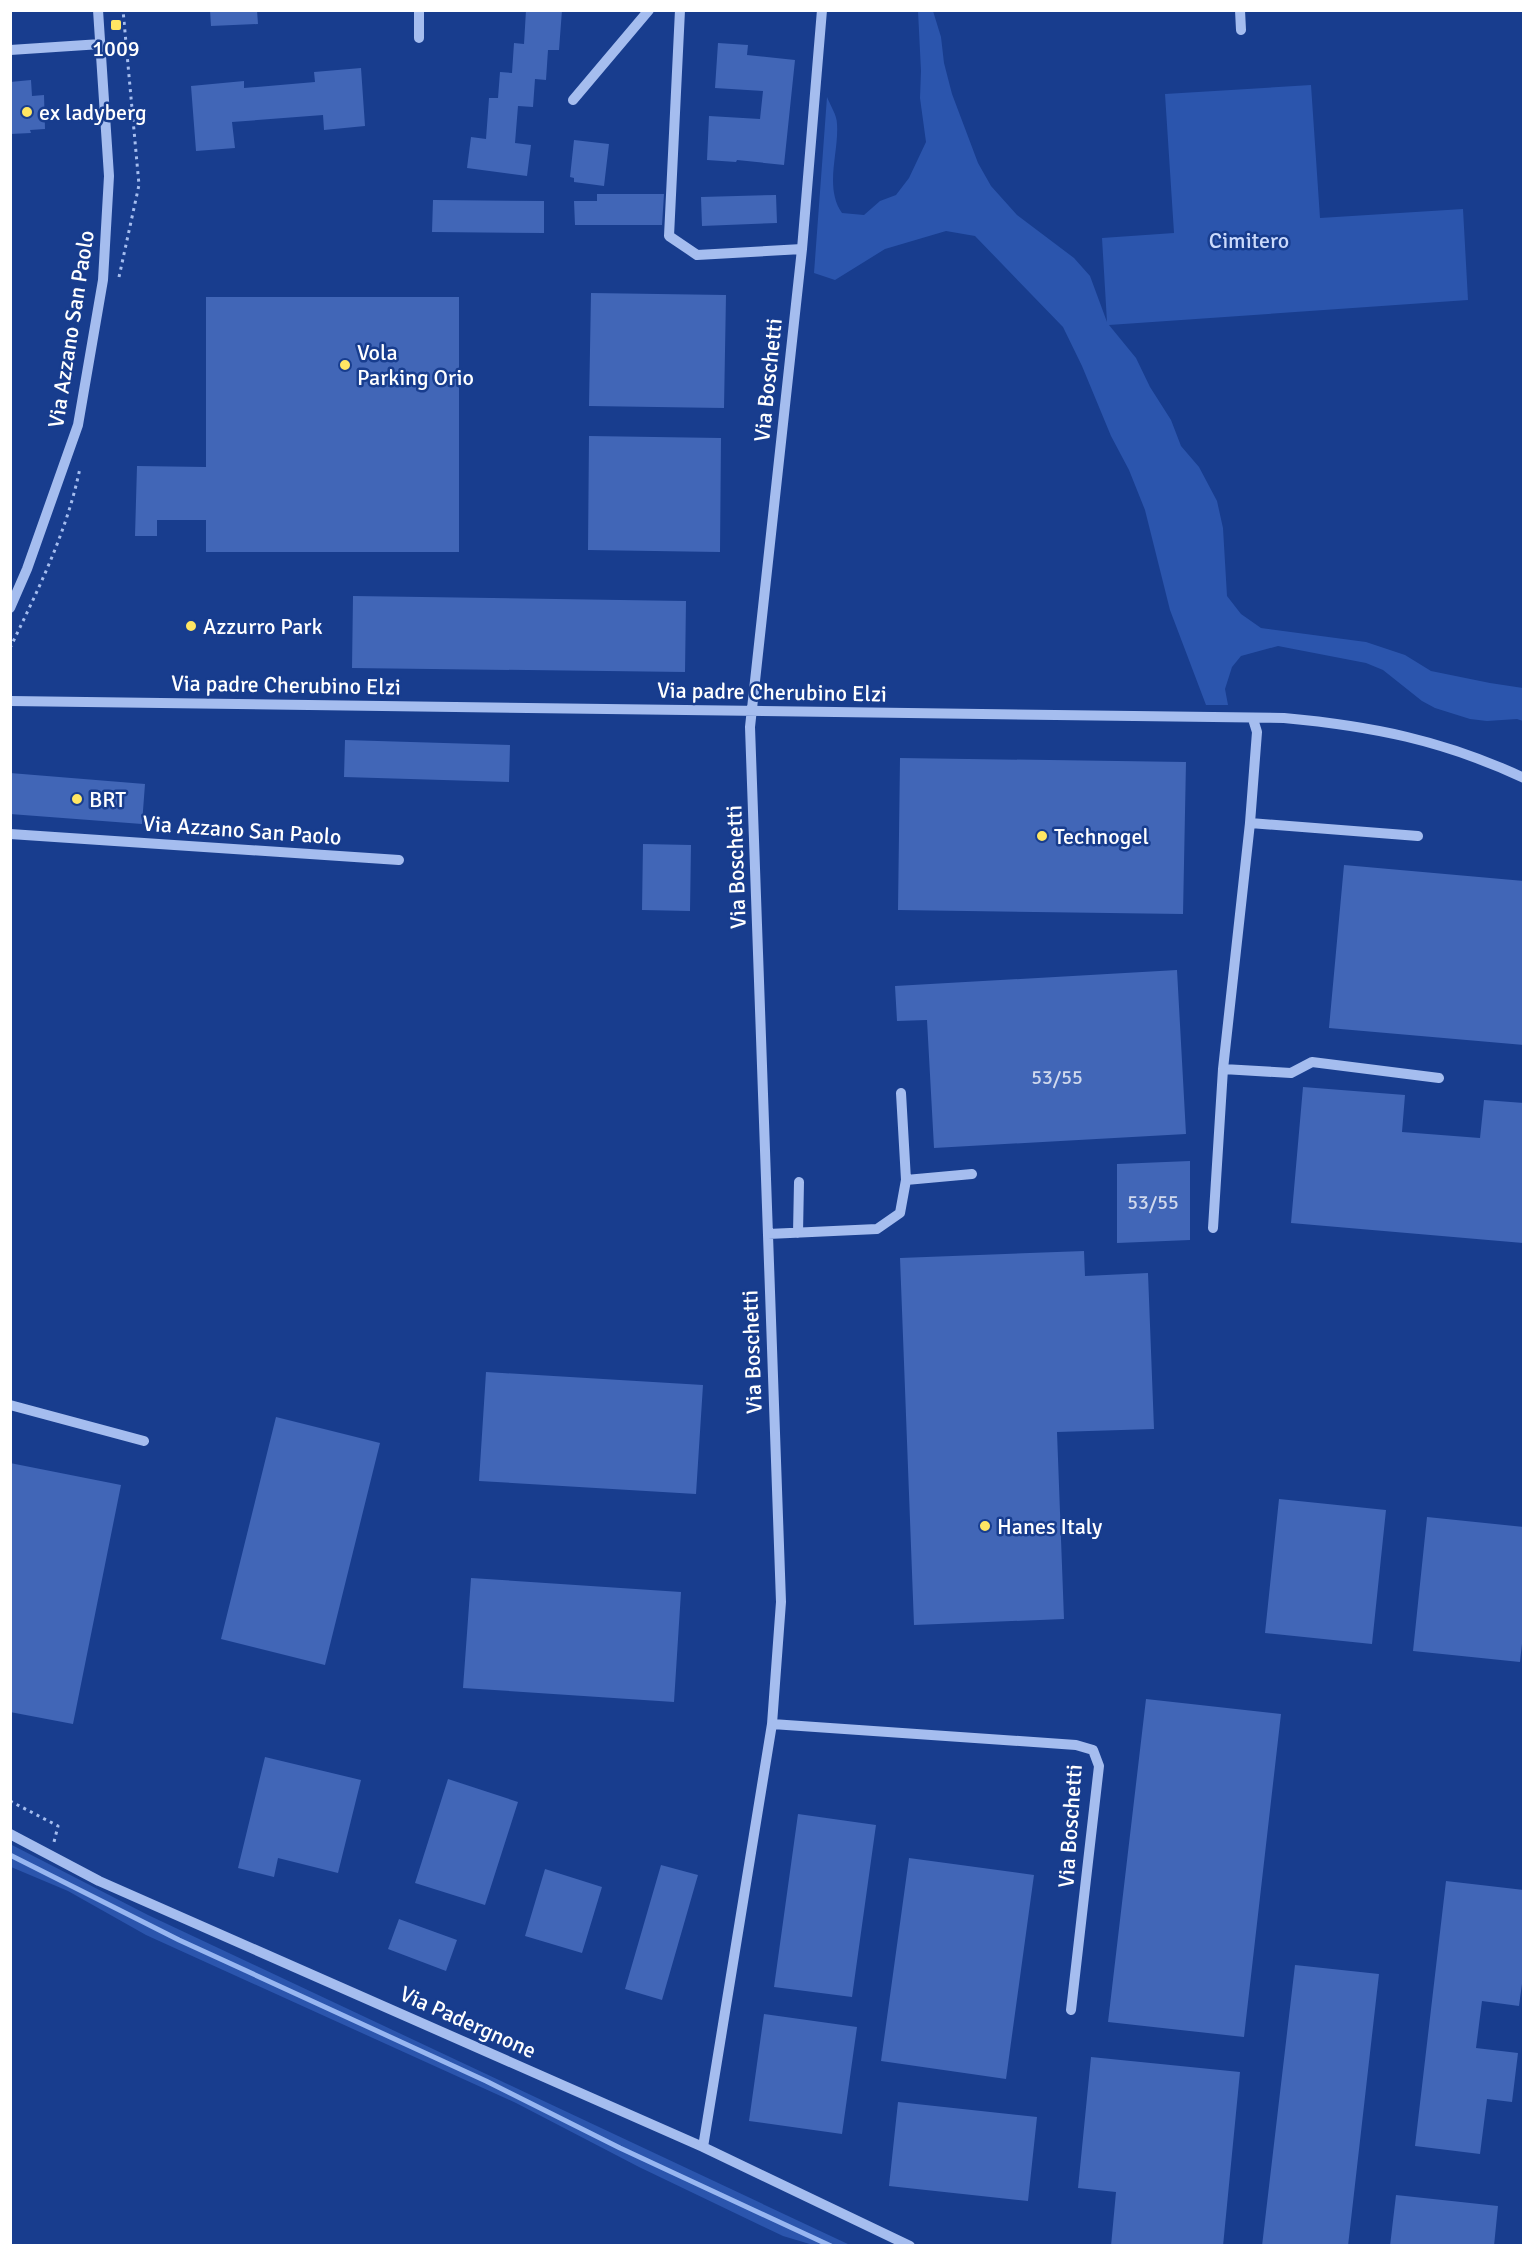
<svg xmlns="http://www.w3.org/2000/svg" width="1534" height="2256" font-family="Signika,sans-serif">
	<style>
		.green { fill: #2b55ad }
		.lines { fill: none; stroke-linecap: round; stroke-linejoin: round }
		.stream { stroke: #97b6f1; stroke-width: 5 }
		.building { fill: #4166b7 }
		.path { stroke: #a5bdef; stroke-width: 3; stroke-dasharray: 3 4.5; stroke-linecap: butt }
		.minor { stroke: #a5bdef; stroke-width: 10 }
		.poi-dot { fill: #ffe663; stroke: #183d8e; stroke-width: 2 }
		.labels { text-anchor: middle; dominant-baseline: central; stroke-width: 5; stroke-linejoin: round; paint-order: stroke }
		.number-label { font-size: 20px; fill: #d0d9ed }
		.poi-label { font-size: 22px; fill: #fff; stroke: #183d8e; text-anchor: start }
		.park-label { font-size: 22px; fill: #cbdafb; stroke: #183d8e }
		.street-label { font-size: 22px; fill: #fff; stroke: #183d8e }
	</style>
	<rect width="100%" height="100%" fill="#183d8e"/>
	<!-- green -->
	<path class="green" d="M918 11H933L941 37 944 63 952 94 978 163 991 186 1017 215 1074 258 1090 276 1107 322 1102 238 1174 233 1165 94 1311 85 1320 218 1463 209 1468 300 1109 325 1136 358 1150 387 1171 420 1181 446 1199 467 1217 501 1223 528 1227 596 1241 614 1261 628 1366 642 1405 655 1431 671 1490 683 1523 688V721L1517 719 1487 721 1470 719 1435 708 1422 701 1383 670 1366 663 1278 646 1241 656 1232 667 1225 689 1228 705H1206L1170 610 1145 510 1129 470 1111 436 1082 366 1063 327 975 236 946 231 885 249 835 280 814 273 827 97C830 105 837 115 837 124 839 153 824 187 842 213L864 215 880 201 896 195 909 178 926 142 920 98 921 71Z
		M10 1844 148 1915 850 2245H813L783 2236 639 2167 516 2103 146 1935 68 1891 11 1867Z"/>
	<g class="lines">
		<!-- stream -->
		<path class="stream" d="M10 1855 179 1940 486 2081 620 2148 831 2246"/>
	</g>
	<!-- building -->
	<path class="building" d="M210 10H257L258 24 211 26Z
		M526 10H562L559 50H548L546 80 535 79 533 107 518 106 515 143 531 145 527 176 467 168 471 137 486 139 489 98H498L500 72 512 73 514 43 524 44Z
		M718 43 748 45 747 55 795 60 784 165 737 160 736 162 707 160 709 116 760 119 763 91 715 88Z
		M361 68 365 126 324 130 323 115 232 122 235 148 196 151 191 86 244 81V88L315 82 314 72Z
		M31 80 32 96 44 95 45 129 30 130 31 133 10 134V82Z
		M574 140 609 144 604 186 574 182V178L570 177Z
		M597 194H664L662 225H575L574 201H597Z
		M776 195 777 223 702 226 701 197Z
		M433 200 544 201V233L432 232Z
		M591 293 726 295 724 408 589 406Z
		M206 297H459V552H206V520H157V536H135L137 466 206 467Z
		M589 436 721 438 720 552 588 550Z
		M353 596 686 601 685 672 352 668Z
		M345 740 510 745 509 782 344 777Z
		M900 758 1186 762 1183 914 898 910Z
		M10 773 145 784 142 824 10 814Z
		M643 844 691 845 690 911 642 910Z
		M1344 865 1524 881V1045L1329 1028Z
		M1177 970 1186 1134 934 1148 927 1020 897 1021 895 986Z
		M1303 1087 1405 1095 1402 1132 1480 1138 1484 1100 1524 1103 1523 1243 1291 1223Z
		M1190 1161V1240L1117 1243V1164Z
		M1084 1251 1085 1276 1148 1273 1154 1429 1057 1432 1064 1619 914 1625 900 1258Z
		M486 1372 703 1385 696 1494 479 1481Z
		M276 1417 380 1443 325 1665 221 1639Z
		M10 1463 121 1485 73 1724 10 1712Z
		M1279 1499 1386 1510 1372 1644 1265 1633Z
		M1427 1517 1524 1527V1625L1520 1662 1413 1651Z
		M471 1578 681 1592 674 1702 463 1688Z
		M1146 1699 1281 1714 1244 2037 1108 2022Z
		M265 1757 361 1780 338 1873 278 1858 274 1877 238 1868Z
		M448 1779 518 1802 485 1905 415 1883Z
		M798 1814 876 1825 852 1997 774 1987Z
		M909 1858 1034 1875 1006 2079 881 2061Z
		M661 1865 698 1875 662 2000 625 1989Z
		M545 1869 602 1887 582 1953 525 1936Z
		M1446 1881 1524 1890V1969L1519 2006 1482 2001 1476 2048 1518 2053 1512 2102 1487 2099 1480 2154 1415 2146Z
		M399 1919 457 1940 446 1971 388 1949Z
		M1295 1965 1379 1974 1348 2246H1262Z
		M764 2014 857 2027 842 2134 749 2121Z
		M1091 2057 1240 2072 1223 2246H1111L1116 2192 1078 2188Z
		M898 2102 1037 2117 1028 2201 889 2186Z
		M1396 2195 1498 2206 1494 2246H1390Z"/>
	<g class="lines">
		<!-- path -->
		<path class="path" d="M119 277 139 185 123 10
			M10 648C38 590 67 532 80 468
			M10 1801 58 1826 54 1842"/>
		<!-- minor -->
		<path class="minor" d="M419 10V38
			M680 10 669 236 697 255 802 249
			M1240 10 1241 30
			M10 50 101 44
			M573 100 649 10
			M10 608 27 569 78 425 103 280 109 176 98 10
			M10 701 1284 718C1371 726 1443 740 1524 778
			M1250 823 1418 836
			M10 834 399 860
			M1223 1069 1291 1073 1312 1062 1439 1078
			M906 1180 972 1174
			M1213 1228 1223 1069 1250 823 1257 732 1253 719
			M798 1233 799 1182
			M768 1234 877 1229 900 1213 906 1180 901 1093
			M10 1405 144 1441
			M772 1724 1076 1745 1093 1750 1099 1766 1071 2010
			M10 1834 99 1881 703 2147 910 2246
			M703 2147 772 1724 781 1602 750 727 802 249 822 10"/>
	</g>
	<!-- markers -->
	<g class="poi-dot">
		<rect x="110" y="19" width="12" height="12" rx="3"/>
		<circle cx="27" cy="112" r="6"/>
		<circle cx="345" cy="365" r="6"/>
		<circle cx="191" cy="626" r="6"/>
		<circle cx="77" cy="799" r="6"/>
		<circle cx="1042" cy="836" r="6"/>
		<circle cx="985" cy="1526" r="6"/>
	</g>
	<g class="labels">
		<!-- number labels -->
		<g class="number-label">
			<text x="1057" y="1077">53/55</text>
			<text x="1153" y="1202">53/55</text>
		</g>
		<!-- poi labels -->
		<g class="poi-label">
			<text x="116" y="48" text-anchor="middle">1009</text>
			<text x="39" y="112">ex ladyberg</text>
			<text x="357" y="352">Vola<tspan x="357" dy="25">Parking Orio</tspan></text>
			<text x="203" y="626">Azzurro Park</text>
			<text x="89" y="799">BRT</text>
			<text x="1054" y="836">Technogel</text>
			<text x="997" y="1526">Hanes Italy</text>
		</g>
		<!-- park labels -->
		<g class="park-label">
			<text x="1249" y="240">Cimitero</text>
		</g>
		<!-- street labels -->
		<g class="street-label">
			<text transform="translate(71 329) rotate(-81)">Via Azzano San Paolo</text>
			<text transform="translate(768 380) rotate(-84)">Via Boschetti</text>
			<text transform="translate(286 685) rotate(1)">Via padre Cherubino Elzi</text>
			<text transform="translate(772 692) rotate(1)">Via padre Cherubino Elzi</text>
			<text transform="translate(242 830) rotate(4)">Via Azzano San Paolo</text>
			<text transform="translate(736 867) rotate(-92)">Via Boschetti</text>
			<text transform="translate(752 1352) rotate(-92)">Via Boschetti</text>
			<text transform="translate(1070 1826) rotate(-86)">Via Boschetti</text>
			<text transform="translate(468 2022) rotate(24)">Via Padergnone</text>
		</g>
	</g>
	<!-- border -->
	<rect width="1534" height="2256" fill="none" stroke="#ffffff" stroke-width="24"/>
</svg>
